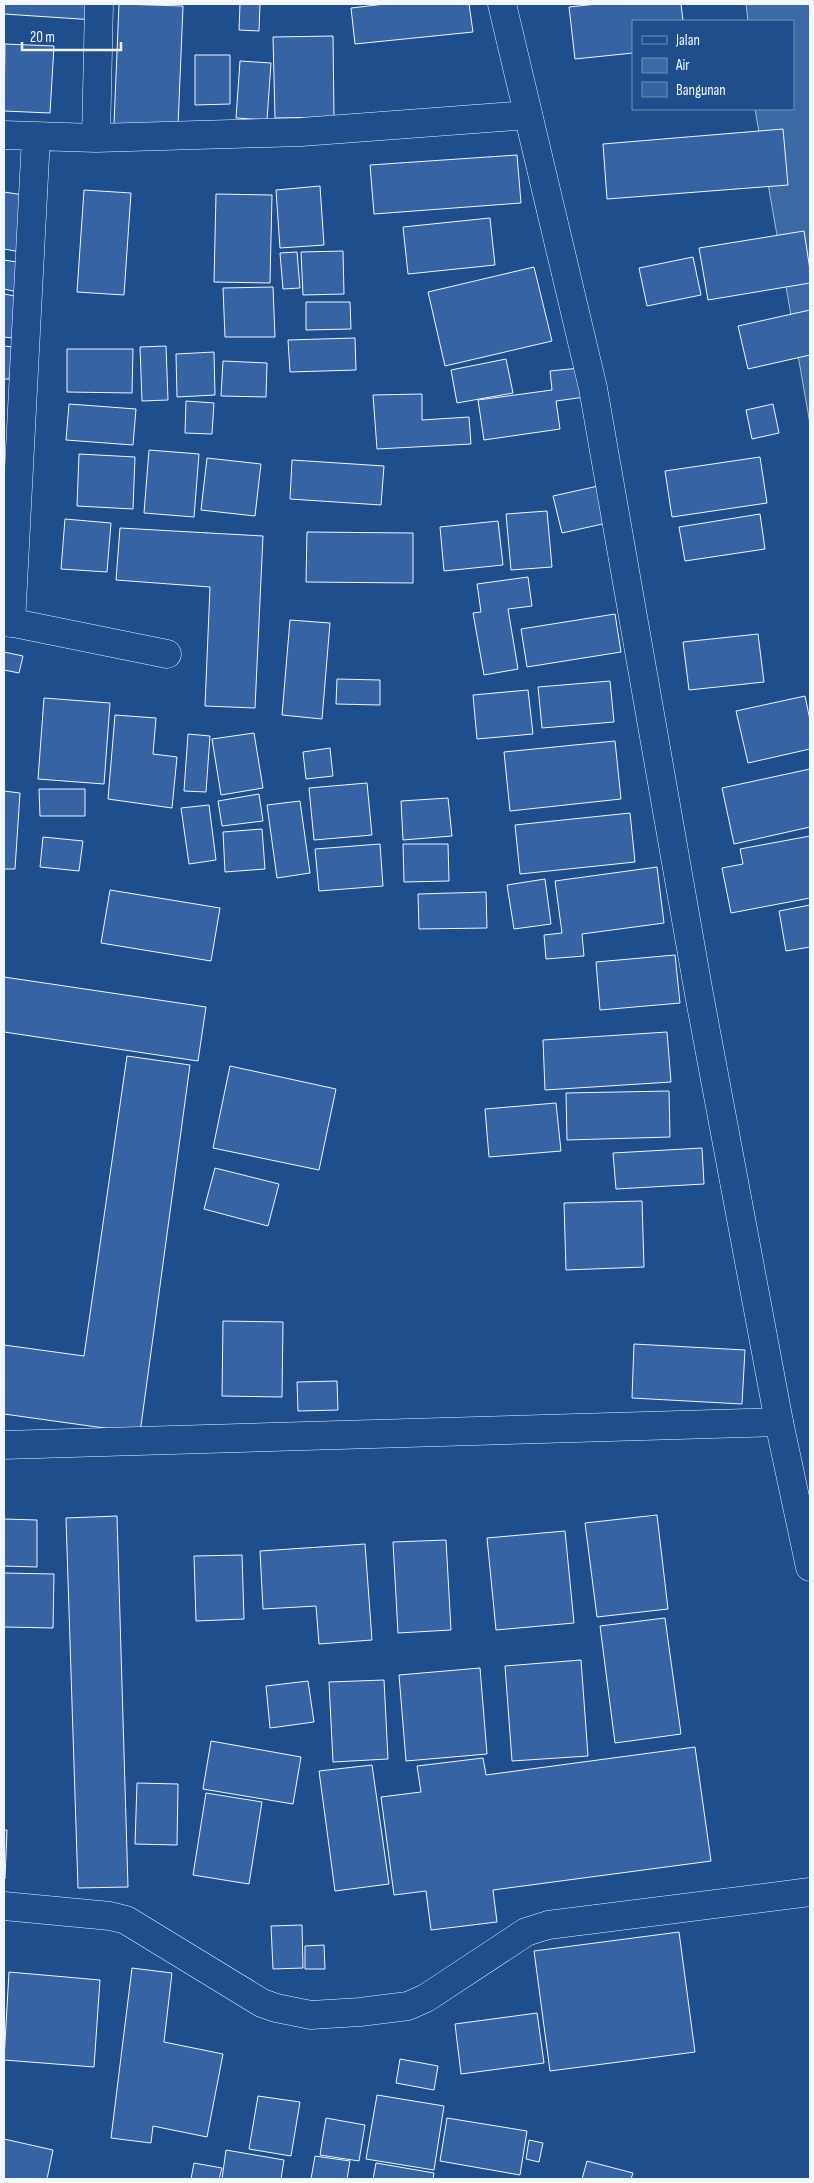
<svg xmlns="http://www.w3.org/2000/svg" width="814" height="2183" font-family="'Sofia Sans Condensed',sans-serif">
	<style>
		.water { fill: #3b69a3; stroke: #a8bbd7 }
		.building { fill: #3563a3; stroke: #f2f6ff }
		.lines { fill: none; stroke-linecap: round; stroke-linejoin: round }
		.minor-casing { stroke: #f2f6ff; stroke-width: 29 }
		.trunk-casing { stroke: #f2f6ff; stroke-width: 29 }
		.minor { stroke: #1f4e8c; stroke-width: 28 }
		.trunk { stroke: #1f4e8c; stroke-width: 28 }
	</style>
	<rect width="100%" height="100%" fill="#1f4e8c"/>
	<!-- water -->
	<path class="water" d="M746 4H810V424L755 109H793V21H748Z"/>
	<!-- building -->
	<path class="building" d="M4 4H96L95 20 4 14Z
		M119 4 183 6 178 126 114 124Z
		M240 4H260L259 31 239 30Z
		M385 4H469L473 32 355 44 351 8Z
		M597 4H681L683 21H633V53L575 59 569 7Z
		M333 36 334 117 275 118 273 37Z
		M5 44 54 46 50 113 4 111Z
		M195 55H230V104L195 105Z
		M240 61 271 63 267 120 236 118Z
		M783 129 788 185 607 199 603 144Z
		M517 155 521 203 374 214 370 165Z
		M320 186 324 245 280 248 276 190Z
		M84 190 131 193 124 295 77 292Z
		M4 192 30 196 21 252 4 249Z
		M216 194 272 195 270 283 214 282Z
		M490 218 495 265 408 274 403 227Z
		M804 231 810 270V283L708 300 699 248Z
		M343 251 344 294 303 295 301 252Z
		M297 252 300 288 283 289 280 253Z
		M693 257 701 295 647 306 639 268Z
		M4 260 23 263 18 292 4 289Z
		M534 267 552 341 445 366 428 292Z
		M273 287 275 337H225L223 288Z
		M4 294 20 297 13 338 4 337Z
		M306 302H350L351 329 306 330Z
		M810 310V355L748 369 738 326Z
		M355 338 356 370 290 372 288 340Z
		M4 346 14 347 9 379H4Z
		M166 346 168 400 142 401 140 347Z
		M67 349H133L132 393 67 392Z
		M214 352 215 395 177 397 176 354Z
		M506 359 513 393 457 403 451 370Z
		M223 361 267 363 266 397 221 396Z
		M580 368 585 397 556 401 560 429 484 440 478 400 552 390 550 371Z
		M422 394V420L469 417 471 444 377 449 373 395Z
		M186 401 214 403 212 434 185 433Z
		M69 404 136 409 133 445 66 440Z
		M773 404 779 433 752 439 746 410Z
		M149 450 199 454 194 517 144 513Z
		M79 454 135 457 133 509 77 506Z
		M760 457 767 503 672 517 665 471Z
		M207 458 261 464 255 516 201 510Z
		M292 460 384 466 381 505 290 499Z
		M598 486 607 523 562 533 553 496Z
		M547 511 552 567 511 570 506 514Z
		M760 514 765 549 685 561 679 527Z
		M65 519 111 523 107 572 61 569Z
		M498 521 503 565 444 571 440 527Z
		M120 528 263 536 255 708 205 706 210 587 116 580Z
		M307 532 413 533V583L306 582Z
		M528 577 532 606 508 609 518 669 484 675 473 613 481 612 477 584Z
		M615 614 621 652 527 667 521 629Z
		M290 620 330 623 322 719 282 715Z
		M758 634 764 682 689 690 683 642Z
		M4 652 23 656 19 673 4 670Z
		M337 679 380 680V705L336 704Z
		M610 681 614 722 542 728 538 687Z
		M528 690 533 734 477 739 473 695Z
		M805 696 810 720V749L748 763 736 711Z
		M44 698 110 703 104 784 38 779Z
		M115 715 156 718 153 754 177 757 172 808 108 799Z
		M254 733 263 788 221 795 212 739Z
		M188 734 210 736 206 792 184 791Z
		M615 741 621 799 510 811 504 752Z
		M330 748 333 776 306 779 303 752Z
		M810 769V827L734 844 722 788Z
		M367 783 372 835 314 840 309 788Z
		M39 789H85V816H40Z
		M4 791 20 793 15 869H4Z
		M259 794 263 821 222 826 218 801Z
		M448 798 452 836 403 840 401 801Z
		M300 801 310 873 277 878 267 805Z
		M209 805 216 860 189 864 181 808Z
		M630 813 635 862 520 874 515 825Z
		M262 829 265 869 225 872 223 832Z
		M810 836V898L731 913 722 868 743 864 740 849Z
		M43 837 83 841 79 871 40 867Z
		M380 844 383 886 319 891 315 849Z
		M403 844H448L449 881 404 882Z
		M657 867 664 923 582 934 584 956 546 959 544 935 562 933 555 881Z
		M545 879 551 924 514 929 507 885Z
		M110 890 220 908 211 961 101 943Z
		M486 892 487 928 419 929 418 894Z
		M810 905V947L786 951 779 911Z
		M675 955 680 1003 600 1010 596 962Z
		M4 977 206 1007 198 1061 4 1032Z
		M667 1032 671 1082 545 1090 543 1040Z
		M127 1056 190 1065 140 1433 4 1414V1345L84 1356Z
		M230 1066 336 1089 319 1170 213 1148Z
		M669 1091 670 1137 567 1140 566 1093Z
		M556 1103 561 1151 489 1157 485 1109Z
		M702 1148 704 1184 616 1189 613 1153Z
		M215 1168 279 1184 268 1226 204 1209Z
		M642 1201 644 1267 566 1270 564 1203Z
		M223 1321 283 1322 282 1397 222 1396Z
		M634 1344 745 1350 742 1404 632 1398Z
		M337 1381 338 1410 298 1411 297 1382Z
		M657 1515 668 1609 597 1617 585 1523Z
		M117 1516 128 1887 78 1888 66 1518Z
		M4 1519 37 1520V1567L4 1566Z
		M565 1531 574 1623 496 1630 487 1538Z
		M446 1540 451 1630 398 1633 393 1542Z
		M365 1544 372 1640 319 1644 316 1606 263 1609 260 1551Z
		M242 1555 244 1619 196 1621 194 1556Z
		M4 1573 54 1574 53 1628 4 1627Z
		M665 1618 681 1734 615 1743 600 1626Z
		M581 1660 588 1756 512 1761 505 1666Z
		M480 1668 487 1754 406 1761 399 1675Z
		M384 1680 388 1759 333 1762 329 1682Z
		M308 1681 314 1722 270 1728 266 1686Z
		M211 1741 301 1757 293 1804 203 1789Z
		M695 1747 711 1861 493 1890 497 1922 431 1930 426 1891 394 1895 381 1797 421 1792 417 1766 483 1758 486 1775Z
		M372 1765 389 1884 335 1891 319 1771Z
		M137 1783 178 1784 177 1845 135 1844Z
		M206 1793 262 1802 249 1884 193 1875Z
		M4 1830H7L5 1879H4Z
		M302 1925 303 1968 273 1969 271 1926Z
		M679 1932 695 2052 550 2071 534 1951Z
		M324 1945 325 1969H305V1946Z
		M132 1968 172 1973 164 2042 223 2054 207 2137 153 2126 151 2143 111 2138Z
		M9 1972 100 1980 94 2067 4 2060Z
		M537 2013 544 2063 461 2074 455 2024Z
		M400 2059 438 2066 434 2090 396 2083Z
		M377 2095 444 2106 434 2170 366 2159Z
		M258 2096 300 2102 291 2156 249 2149Z
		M326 2118 365 2125 359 2161 320 2155Z
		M447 2118 527 2131 520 2175 440 2161Z
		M4 2139 53 2150 47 2179H4Z
		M529 2140 543 2143 539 2162 526 2159Z
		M226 2150 284 2160 281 2179H222Z
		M315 2156 350 2161 347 2179H311Z
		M587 2161 633 2173 631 2179H582Z
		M194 2163 222 2168 219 2179H191Z
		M376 2163 434 2173 433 2179H373Z"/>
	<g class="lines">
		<defs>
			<path id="minor" d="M4 135 96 138 301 132 528 115
				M96 138 99 4
				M4 621 167 654
				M11 623 36 137
				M4 1445 779 1422
				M4 1906 110 1916 126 1920 262 2003 276 2008 311 2015 360 2012 408 2006 426 1998 526 1932 548 1925 810 1892"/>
			<path id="trunk" d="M502 4 593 388 699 994 779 1422 810 1567"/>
		</defs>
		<!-- minor casing -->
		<use href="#minor" class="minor-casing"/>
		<!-- trunk casing -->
		<use href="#trunk" class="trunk-casing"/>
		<!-- minor -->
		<use href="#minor" class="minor"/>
		<!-- trunk -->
		<use href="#trunk" class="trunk"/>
	</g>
	<!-- border -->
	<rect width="814" height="2183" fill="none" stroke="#f2f6ff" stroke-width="10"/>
	<!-- legend -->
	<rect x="632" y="20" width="162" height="90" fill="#1f4e8c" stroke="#7391ba"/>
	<rect x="642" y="36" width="25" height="8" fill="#1f4e8c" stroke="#7391ba"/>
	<text x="676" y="45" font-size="15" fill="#f2f6ff">Jalan</text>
	<rect x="642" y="58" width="25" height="15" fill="#3b69a3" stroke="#7391ba"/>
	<text x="676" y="70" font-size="15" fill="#f2f6ff">Air</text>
	<rect x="642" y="82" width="25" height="15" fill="#3563a3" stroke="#7391ba"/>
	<text x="676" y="95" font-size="15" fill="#f2f6ff">Bangunan</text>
	<!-- scale -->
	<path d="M22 42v8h99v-8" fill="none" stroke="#f2f6ff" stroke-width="2.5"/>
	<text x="30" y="42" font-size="15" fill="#f2f6ff" stroke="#1f4e8c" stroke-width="4" paint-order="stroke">20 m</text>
</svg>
